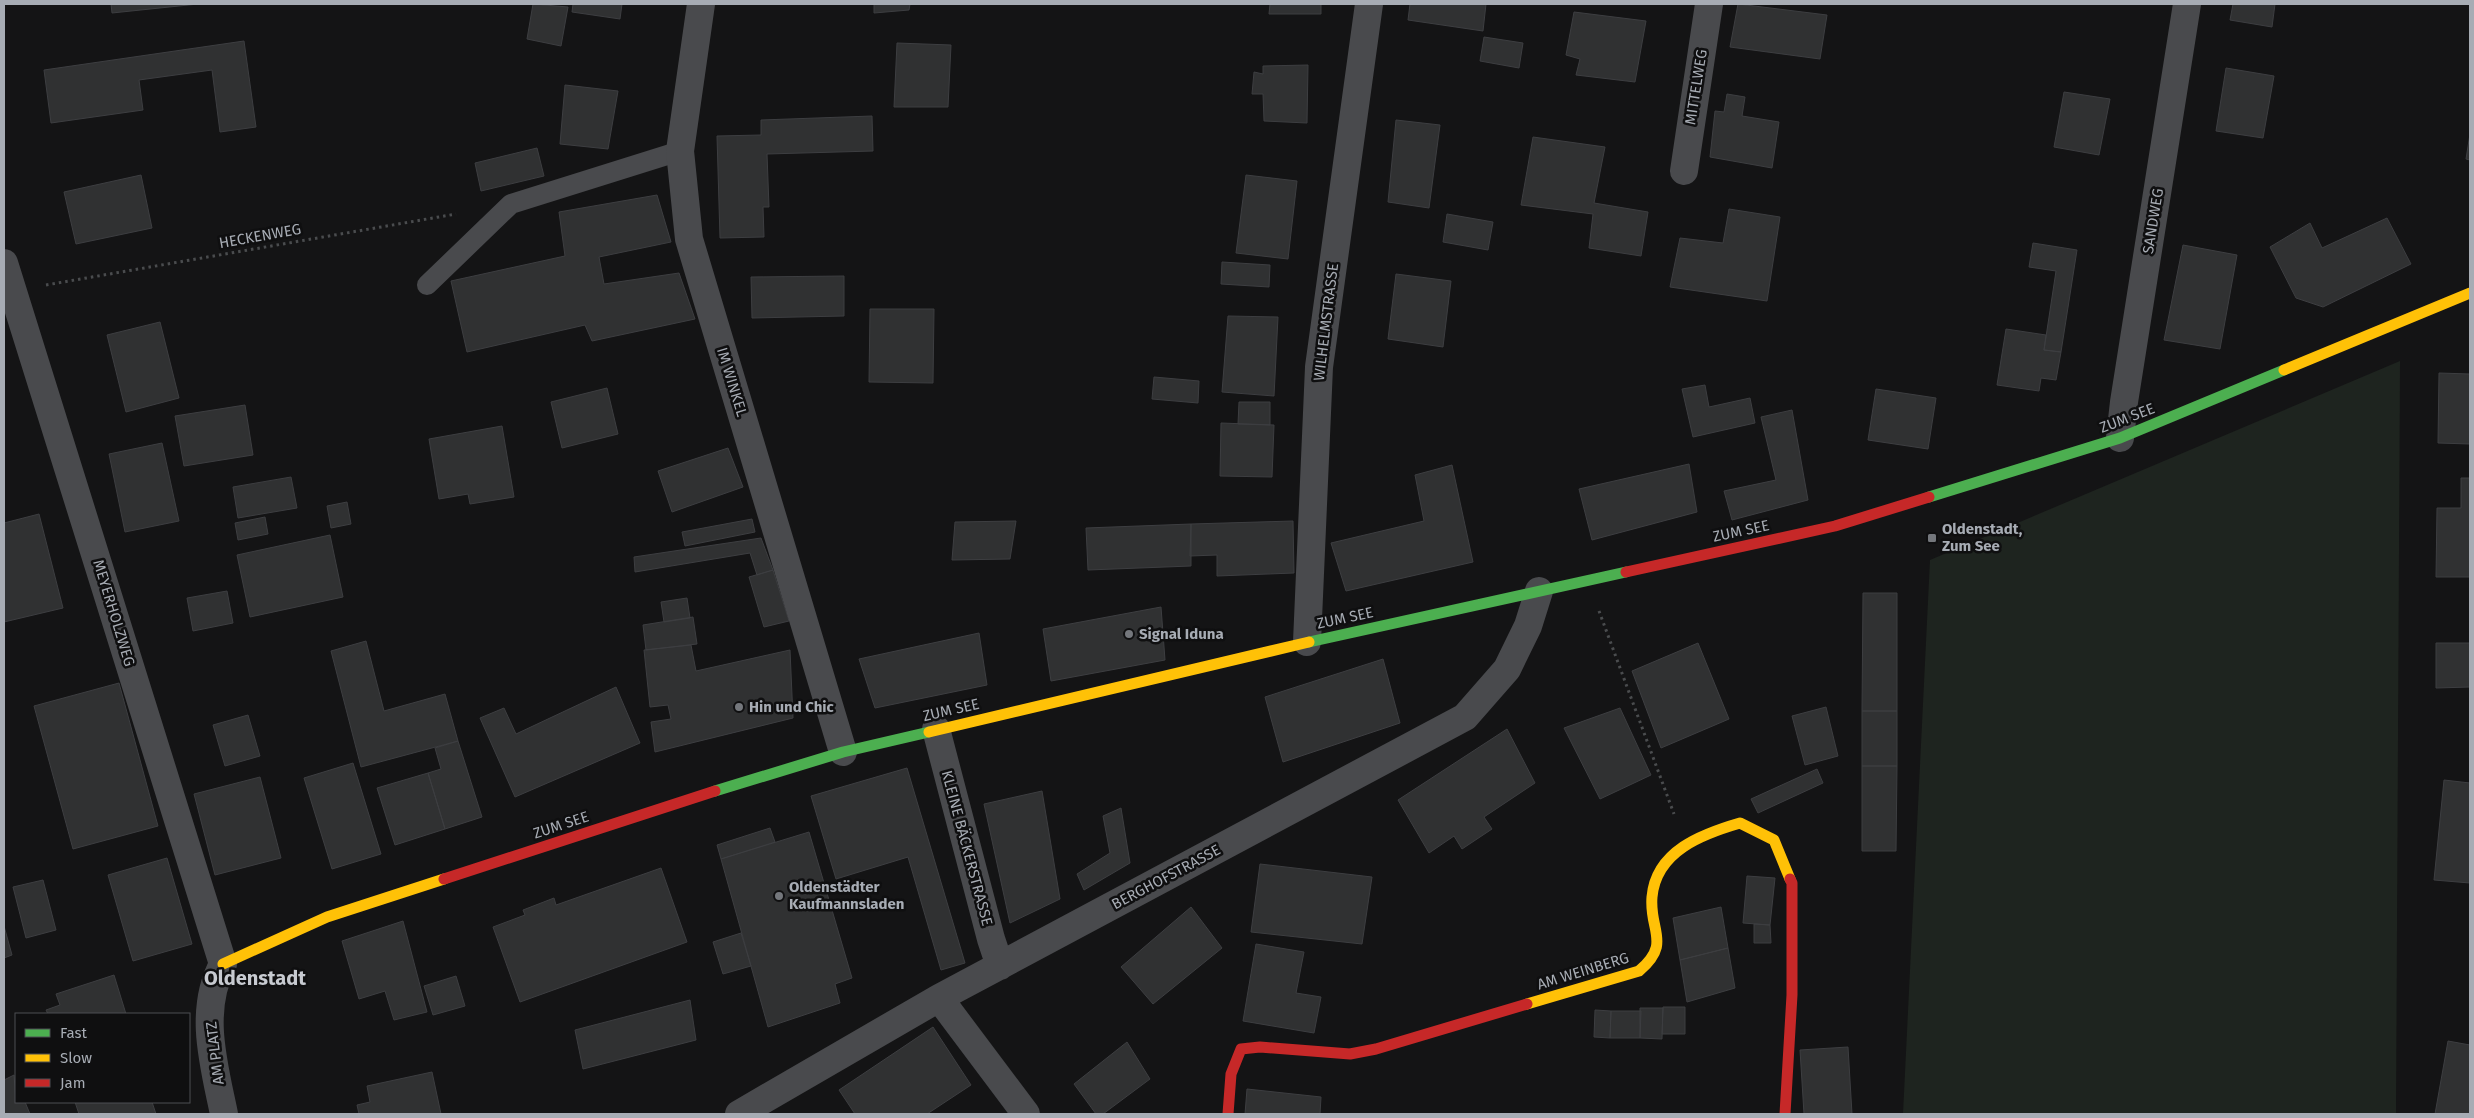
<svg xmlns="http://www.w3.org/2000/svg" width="2474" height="1118" font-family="'Fira Sans',sans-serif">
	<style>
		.green { fill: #1e241f }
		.building { fill: #303132; stroke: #3d3e41 }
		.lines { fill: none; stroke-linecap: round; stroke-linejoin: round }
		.path { stroke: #4a4c4e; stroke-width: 3; stroke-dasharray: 2.5 4; stroke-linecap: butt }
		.lane { stroke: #494a4d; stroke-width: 20 }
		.street { stroke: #494a4d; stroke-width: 28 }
		.fast { stroke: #4caf50; stroke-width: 11 }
		.slow { stroke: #ffc107; stroke-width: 11 }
		.jam { stroke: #c62828; stroke-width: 11 }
		.poi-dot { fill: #74777c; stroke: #0f0f10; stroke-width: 2 }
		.labels { text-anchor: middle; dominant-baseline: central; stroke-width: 5; stroke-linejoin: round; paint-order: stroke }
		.street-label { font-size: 15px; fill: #a7acb4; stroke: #0f0f10 }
		.poi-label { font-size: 15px; font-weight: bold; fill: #a7acb4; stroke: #0f0f10; text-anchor: start }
		.district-label { font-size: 20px; font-weight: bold; fill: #c7cad0; stroke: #0f0f10 }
	</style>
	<rect width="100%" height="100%" fill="#141415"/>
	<!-- green -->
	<path class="green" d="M2400 361 2396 1114H1903L1930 560Z"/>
	<!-- building -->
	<path class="building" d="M111 4H198L112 13Z
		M533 4 568 7 561 46 527 39Z
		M573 4H622L620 19 572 12Z
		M874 4H910L909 10 874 13Z
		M1270 4H1321V14H1269Z
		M1410 4H1486L1483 31 1408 20Z
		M1738 4 1827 15 1820 59 1730 47Z
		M2233 4H2275L2272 27 2230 20Z
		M1574 12 1646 21 1635 82 1576 75 1580 59 1566 55Z
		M1484 37 1523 43 1519 68 1480 61Z
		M244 41 256 127 220 132 212 70 139 80 143 110 51 123 44 70Z
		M897 43 951 45 948 107H894Z
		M1308 65 1307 123 1264 121 1263 94H1252L1254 72 1263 74V66Z
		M2226 68 2274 76 2263 138 2216 131Z
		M565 85 618 91 608 149 560 144Z
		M2064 92 2110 99 2099 155 2054 147Z
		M1727 94 1745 97 1742 116 1779 122 1772 168 1710 157 1715 111 1724 112Z
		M872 116 873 151 767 154 769 207H763L764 237 720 238 717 136 761 135V120Z
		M1396 120 1440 125 1429 208 1388 202Z
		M2470 134V160L2466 159Z
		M1533 137 1605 147 1594 203 1648 212 1641 256 1589 248 1593 214 1521 205Z
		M537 148 544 176 481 191 475 163Z
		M141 175 152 228 76 244 64 192Z
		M1246 175 1297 181 1288 259 1236 253Z
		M657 195 671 242 599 257 604 284 679 273 695 319 592 341 585 325 467 352 451 281 565 256 559 212Z
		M1729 209 1780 217 1767 301 1670 287 1680 238 1723 243Z
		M1447 214 1493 222 1488 250 1443 242Z
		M2387 218 2411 264 2323 307 2296 298 2270 247 2310 223 2322 248Z
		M2033 243 2077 250 2061 352 2044 350 2056 271 2029 267Z
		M2183 245 2237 255 2220 349 2164 340Z
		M1222 262 1270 265 1269 287 1221 284Z
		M1396 274 1451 281 1443 347 1388 339Z
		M844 276V316L752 318 751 277Z
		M870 309H934L933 383 869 382Z
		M1228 316 1278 317 1274 396 1222 392Z
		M160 322 179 398 126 412 107 335Z
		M2006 329 2046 335 2044 350 2061 352 2056 380 2041 378 2039 391 1997 385Z
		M2439 373 2470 374V444L2438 443Z
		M1154 377 1199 381 1198 403 1152 399Z
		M1705 385 1709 407 1750 398 1755 423 1693 437 1682 389Z
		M607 388 618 434 562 448 551 402Z
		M1876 389 1936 398 1928 449 1868 440Z
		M1239 402H1270V425L1238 424Z
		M245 405 253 455 184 466 175 416Z
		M1792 410 1808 500 1732 520 1724 491 1776 480 1761 417Z
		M1221 423 1274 425 1272 477 1220 476Z
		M502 426 514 497 470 504 468 494 439 499 429 439Z
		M162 443 179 521 125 532 109 454Z
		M728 448 743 487 672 512 658 471Z
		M1689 464 1697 512 1592 540 1579 489Z
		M1452 465 1473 562 1346 591 1331 543 1424 521 1415 475Z
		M291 477 297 508 238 518 233 487Z
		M2461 478H2470V577H2436L2437 508H2461Z
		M347 502 351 524 331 528 327 506Z
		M39 514 63 608 4 622V523Z
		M265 517 268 534 238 540 235 523Z
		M752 519 755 532 685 546 682 532Z
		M1016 521 1010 559 952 560 955 522Z
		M1293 521 1294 573 1217 576V555L1190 556 1191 524Z
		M1191 524V566L1088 570 1086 528Z
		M330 535 343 597 250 617 237 555Z
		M761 538 773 570 757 575 750 553 635 572 634 557Z
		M773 570 789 621 764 627 749 577Z
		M227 591 233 623 193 631 187 598Z
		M1863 593H1897V711H1862Z
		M687 598 690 618 664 622 661 602Z
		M1161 607 1165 660 1051 681 1043 629Z
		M693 617 697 644 646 650 643 625Z
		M979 633 987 685 875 708 859 659Z
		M366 641 384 711 445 694 458 741 361 767 331 651Z
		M1698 643 1729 719 1661 748 1632 671Z
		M2436 643H2470V687L2436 688Z
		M691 645 696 671 790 650 793 718 655 752 651 722 671 719 668 705 650 707 644 650Z
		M1383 659 1400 723 1283 762 1265 697Z
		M119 683 158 826 73 849 34 706Z
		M616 687 640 743 515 797 480 718 504 708 516 734Z
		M1826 707 1838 756 1805 765 1792 716Z
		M1620 708 1651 775 1600 799 1564 728Z
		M1862 711H1897V766H1862Z
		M248 715 260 756 225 766 213 725Z
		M1507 729 1535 783 1484 817 1492 829 1462 849 1454 836 1429 853 1398 800Z
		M458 741 482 817 445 829 428 773 441 769 435 748Z
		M353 763 381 854 332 869 304 778Z
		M1862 766H1897L1896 851H1862Z
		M907 768 965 963 941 970 908 857 836 879 811 796Z
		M1817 769 1823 783 1758 813 1751 799Z
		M428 773 445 829 395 845 377 788Z
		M260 777 281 858 215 875 194 794Z
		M2444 780 2470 783V883L2434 880Z
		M1042 791 1060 899 1010 923 984 804Z
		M1121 808 1130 863 1084 890 1077 874 1110 853 1103 816Z
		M770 828 775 842 721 859 717 845Z
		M809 832 852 978 835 984 840 1003 768 1027 721 859Z
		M167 858 192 944 133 961 108 875Z
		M1260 864 1372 877 1362 944 1251 932Z
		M661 868 687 942 520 1002 493 927 525 915 523 910 554 898 556 905Z
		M1747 876 1775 878 1770 925 1743 923Z
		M43 880 56 930 26 938 13 887Z
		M1191 907 1222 948 1153 1004 1121 967Z
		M1721 907 1728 948 1680 960 1673 918Z
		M403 921 427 1012 394 1020 385 991 359 999 342 941Z
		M1754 924 1770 925 1771 943H1754Z
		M4 926 12 955 4 958Z
		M741 933 751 966 723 974 713 942Z
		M1256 944 1304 952 1296 993 1321 997 1314 1033 1243 1021Z
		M1728 948 1735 988 1687 1002 1680 960Z
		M114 975 126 1014H48L46 1010 60 1005 56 994Z
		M456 976 465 1006 433 1015 424 986Z
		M690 1000 696 1040 583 1069 575 1030Z
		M1663 1007H1685V1034H1662Z
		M1640 1008H1663L1662 1039 1640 1038Z
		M1595 1010 1611 1011 1610 1038 1594 1037Z
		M1611 1011H1641L1640 1038H1610Z
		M933 1027 971 1085 927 1114H855L839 1090Z
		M2448 1041 2470 1045V1114H2435Z
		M1127 1042 1150 1079 1103 1114H1096L1074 1084Z
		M1848 1047 1852 1114H1804L1800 1050Z
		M432 1072 441 1114H359L357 1105 370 1102 367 1086Z
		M14 1075 16 1102H25L30 1114H4V1080Z
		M1247 1089 1321 1097 1320 1114H1245Z
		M75 1102H152L156 1114H79Z"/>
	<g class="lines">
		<!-- path -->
		<path class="path" d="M46 285 456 214
			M1599 611 1674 814"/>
		<!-- lane -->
		<path class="lane" d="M427 285 511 204 680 151"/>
		<!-- street -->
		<path class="street" d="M701 4 680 151 689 239 843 752
			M1684 171 1709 4
			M4 263 223 964C198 1011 214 1065 224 1114
			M2120 438 2124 402 2187 4
			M1307 642 1319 367 1369 4
			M936 729 991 939 1000 966
			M939 998 1026 1114
			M739 1114 939 998 1465 717 1507 669 1528 626 1539 591"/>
		<!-- fast -->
		<path class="fast" d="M1929 497 2120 438 2284 370
			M1309 642 1626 572
			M715 791 843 752 929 732"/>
		<!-- slow -->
		<path class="slow" d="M2284 370 2470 293
			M929 732 1309 642
			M223 964 327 917 444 879
			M1527 1004 1639 971C1672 943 1649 931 1652 897 1656 851 1702 834 1740 823L1774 840 1790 879"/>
		<!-- jam -->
		<path class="jam" d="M1626 572 1835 526 1929 497
			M444 879 715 791
			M1228 1114 1231 1074 1241 1049 1260 1047 1350 1054 1376 1049 1527 1004
			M1785 1114 1792 995V883L1790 879"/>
	</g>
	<!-- markers -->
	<g class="poi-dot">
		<rect x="1927" y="533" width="10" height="10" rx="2.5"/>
		<circle cx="1129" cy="634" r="5"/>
		<circle cx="739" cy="707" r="5"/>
		<circle cx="779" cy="896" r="5"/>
	</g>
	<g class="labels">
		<!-- street labels -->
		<g class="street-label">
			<text transform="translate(1696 87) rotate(-81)">MITTELWEG</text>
			<text transform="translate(2153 221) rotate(-81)">SANDWEG</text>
			<text transform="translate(260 236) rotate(-10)">HECKENWEG</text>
			<text transform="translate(1326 322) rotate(-83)">WILHELMSTRASSE</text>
			<text transform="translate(732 382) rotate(73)">IM WINKEL</text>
			<text transform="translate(2127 418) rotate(-21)">ZUM SEE</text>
			<text transform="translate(1741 531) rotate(-12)">ZUM SEE</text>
			<text transform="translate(114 613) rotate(73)">MEYERHOLZWEG</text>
			<text transform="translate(1345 618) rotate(-12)">ZUM SEE</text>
			<text transform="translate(951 710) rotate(-13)">ZUM SEE</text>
			<text transform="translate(561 825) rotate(-18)">ZUM SEE</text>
			<text transform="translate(967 848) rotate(75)">KLEINE BÄCKERSTRASSE</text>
			<text transform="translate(1166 877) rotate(-28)">BERGHOFSTRASSE</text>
			<text transform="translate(1583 971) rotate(-17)">AM WEINBERG</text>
			<text transform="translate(215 1053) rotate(-97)">AM PLATZ</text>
		</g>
		<!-- poi labels -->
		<g class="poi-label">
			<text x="1942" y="529">Oldenstadt,<tspan x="1942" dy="17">Zum See</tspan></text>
			<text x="1139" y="634">Signal Iduna</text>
			<text x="749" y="707">Hin und Chic</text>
			<text x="789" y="887">Oldenstädter<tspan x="789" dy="17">Kaufmannsladen</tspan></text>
		</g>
		<!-- district labels -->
		<g class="district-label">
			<text x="255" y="978">Oldenstadt</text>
		</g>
	</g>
	<!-- border -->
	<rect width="2474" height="1118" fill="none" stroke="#a7acb4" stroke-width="10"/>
	<!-- legend -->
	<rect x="15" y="1013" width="175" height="90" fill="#0f0f10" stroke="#4c4e52"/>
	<rect x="25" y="1029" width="25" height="8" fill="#4caf50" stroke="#4c4e52"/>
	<text x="60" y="1038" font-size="15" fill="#a7acb4">Fast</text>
	<rect x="25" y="1054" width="25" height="8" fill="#ffc107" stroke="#4c4e52"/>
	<text x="60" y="1063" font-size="15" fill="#a7acb4">Slow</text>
	<rect x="25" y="1079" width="25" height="8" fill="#c62828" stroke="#4c4e52"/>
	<text x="60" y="1088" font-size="15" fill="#a7acb4">Jam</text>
</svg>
